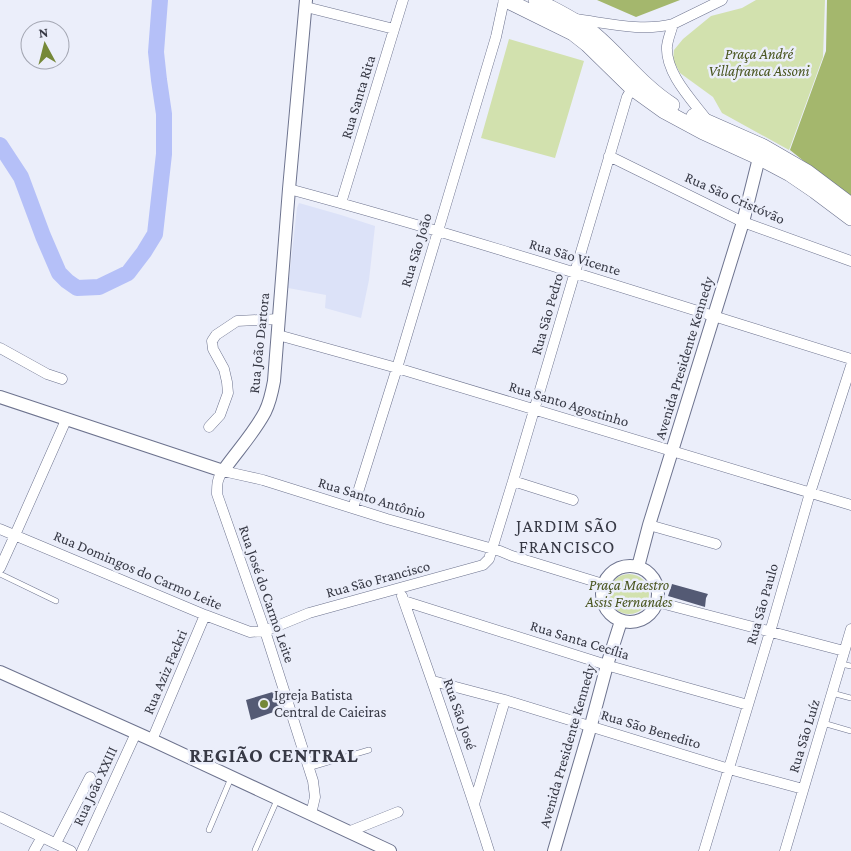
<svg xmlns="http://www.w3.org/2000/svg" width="851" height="851" font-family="'Crimson Pro',serif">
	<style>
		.built { fill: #dce2f8 }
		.green { fill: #d2e1ae }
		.forest { fill: #a4b76d }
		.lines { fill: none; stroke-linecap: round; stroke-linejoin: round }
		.river { stroke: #b5c0f8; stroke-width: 16 }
		.building { fill: #545a74 }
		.service-casing { stroke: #6d738e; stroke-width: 6 }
		.minor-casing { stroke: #6d738e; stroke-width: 11 }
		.tertiary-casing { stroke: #6d738e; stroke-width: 14 }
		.secondary-casing { stroke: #6d738e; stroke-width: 16 }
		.service { stroke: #fff; stroke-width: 5 }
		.minor { stroke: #fff; stroke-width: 10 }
		.tertiary { stroke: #fff; stroke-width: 12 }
		.secondary { stroke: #fff; stroke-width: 15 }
		.poi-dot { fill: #758838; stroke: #ebeefa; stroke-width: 2 }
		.labels { text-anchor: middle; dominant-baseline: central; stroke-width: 5; stroke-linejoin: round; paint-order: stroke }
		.park-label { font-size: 15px; font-style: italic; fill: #49551f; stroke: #ebeefa }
		.street-label { font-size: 15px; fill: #373945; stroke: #ebeefa }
		.poi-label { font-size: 15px; fill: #373945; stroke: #ebeefa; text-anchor: start }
		.quarter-label { font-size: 18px; letter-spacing: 1px; fill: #373945; stroke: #ebeefa }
		.district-label { font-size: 20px; font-weight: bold; letter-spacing: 1px; fill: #373945; stroke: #ebeefa }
	</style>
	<rect width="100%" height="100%" fill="#ebeefa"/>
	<!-- built -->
	<path class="built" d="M299 203 341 215 375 226 369 280 361 318 325 308 326 295 288 288 297 208Z"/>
	<!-- green -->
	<path class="green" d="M756 0H825L823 57 789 150 722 113 713 97 680 73 673 60 674 50 683 39 711 16 742 8Z
		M509 39 584 61 555 158 481 138Z
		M609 594a20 20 0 1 1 40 0a20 20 0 1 1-40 0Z"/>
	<!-- forest -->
	<path class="forest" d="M597 0H680L636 17Z
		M827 0H851V199L790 150 826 51Z"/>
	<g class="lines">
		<!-- river -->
		<path class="river" d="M0 145 21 177 43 236 59 273 67 281 77 288 99 287 128 273 144 252 155 234 164 154V114L159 80 156 52 160 0"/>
	</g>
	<!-- building -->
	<path class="building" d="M672 584 708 594 706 598 705 607 668 596Z
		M276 691 282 709 251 720 246 700Z"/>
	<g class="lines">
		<defs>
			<path id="service" d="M0 574 56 601
				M841 664 851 666
				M832 693 851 698
				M823 723 851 731
				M308 768 369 750
				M209 830 231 778
				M255 850 277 800"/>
			<path id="minor" d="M306 7 394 29
				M575 19C607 23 642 32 673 24L722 0
				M673 24C671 32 668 38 667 46 665 73 692 100 707 120
				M609 156 743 222 851 261
				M289 189C478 240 664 301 851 359
				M341 203 403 0
				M278 335 397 368 851 505
				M0 348 47 374 62 379
				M209 427 220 415 228 393 227 382 224 369 213 349 212 341 216 335 237 321 279 319
				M513 481 573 500
				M353 508 397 368 438 231 496 37 504 0
				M649 525 716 544
				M0 529 205 615 250 632 265 631 309 613 483 565 489 559 513 481 627 97 635 84
				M0 568 15 535 66 420
				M402 596C432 681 462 765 489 851
				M404 601 613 667 748 705
				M657 602 844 651
				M433 681 505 700 729 769 803 789
				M152 740 205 615
				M474 804 505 700
				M311 814 315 797 313 781 265 631 217 494C217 485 217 478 223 471L263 480 387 519 500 551 512 556 603 584
				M0 817 71 851
				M348 832 398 812
				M56 843 90 777
				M34 851 42 837
				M82 851 136 733
				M704 851 770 632 810 493 851 366
				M785 851 851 629"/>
			<path id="tertiary" d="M0 397 223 471C237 451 254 433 265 412 270 402 272 392 274 381L289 189 306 0
				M602 594a28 28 0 1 1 56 0a28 28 0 1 1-56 0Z
				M638 567 649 525 743 222 761 150
				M0 672 152 740 390 851
				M554 851 591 725 607 665 621 621"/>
			<path id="secondary" d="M506 0 573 33 587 44 632 88 664 111 703 132 760 158 790 174 815 191 851 218
				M536 0C556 11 577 20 595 35 621 57 643 87 672 105
				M694 116 762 146 807 172 851 205"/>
		</defs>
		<!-- service casing -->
		<use href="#service" class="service-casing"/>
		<!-- minor casing -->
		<use href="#minor" class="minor-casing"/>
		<!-- tertiary casing -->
		<use href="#tertiary" class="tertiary-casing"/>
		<!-- secondary casing -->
		<use href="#secondary" class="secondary-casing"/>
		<!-- service -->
		<use href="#service" class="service"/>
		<!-- minor -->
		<use href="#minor" class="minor"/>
		<!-- tertiary -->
		<use href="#tertiary" class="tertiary"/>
		<!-- secondary -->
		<use href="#secondary" class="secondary"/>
	</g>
	<!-- markers -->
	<circle class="poi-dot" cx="264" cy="704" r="5"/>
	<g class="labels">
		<!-- park labels -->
		<g class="park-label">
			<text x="759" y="54">Praça André<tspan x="759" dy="17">Villafranca Assoni</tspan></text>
			<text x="629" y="585">Praça Maestro<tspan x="629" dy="17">Assis Fernandes</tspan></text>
		</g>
		<!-- street labels -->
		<g class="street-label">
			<text transform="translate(358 97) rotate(-73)">Rua Santa Rita</text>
			<text transform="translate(735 198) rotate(24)">Rua São Cristóvão</text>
			<text transform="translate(416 250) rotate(-73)">Rua São João</text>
			<text transform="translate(575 257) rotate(17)">Rua São Vicente</text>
			<text transform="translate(547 314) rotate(-74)">Rua São Pedro</text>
			<text transform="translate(259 343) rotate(-84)">Rua João Dartora</text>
			<text transform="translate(684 358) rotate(-73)">Avenida Presidente Kennedy</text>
			<text transform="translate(569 404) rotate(17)">Rua Santo Agostinho</text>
			<text transform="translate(372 498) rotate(17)">Rua Santo Antônio</text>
			<text transform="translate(138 570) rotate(23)">Rua Domingos do Carmo Leite</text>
			<text transform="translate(378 579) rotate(-15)">Rua São Francisco</text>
			<text transform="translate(267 594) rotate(71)">Rua José do Carmo Leite</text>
			<text transform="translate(762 604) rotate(-74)">Rua São Paulo</text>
			<text transform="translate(580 640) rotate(17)">Rua Santa Cecília</text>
			<text transform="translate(165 672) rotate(-67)">Rua Aziz Fackri</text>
			<text transform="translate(460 714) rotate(71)">Rua São José</text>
			<text transform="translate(651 729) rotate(17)">Rua São Benedito</text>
			<text transform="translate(804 736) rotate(-73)">Rua São Luíz</text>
			<text transform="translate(567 746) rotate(-74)">Avenida Presidente Kennedy</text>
			<text transform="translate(95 786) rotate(-65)">Rua João XXIII</text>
		</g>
		<!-- poi labels -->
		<g class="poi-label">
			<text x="274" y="695">Igreja Batista<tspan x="274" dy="17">Central de Caieiras</tspan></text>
		</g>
		<!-- quarter labels -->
		<g class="quarter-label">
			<text x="567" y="526">JARDIM SÃO<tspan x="567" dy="21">FRANCISCO</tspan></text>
		</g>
		<!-- district labels -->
		<g class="district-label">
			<text x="274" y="755">REGIÃO CENTRAL</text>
		</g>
	</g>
	<!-- north arrow -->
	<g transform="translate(45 45) rotate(353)"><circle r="24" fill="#ebeefa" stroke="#a3a6b2"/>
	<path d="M0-4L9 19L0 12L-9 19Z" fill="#758838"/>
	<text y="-8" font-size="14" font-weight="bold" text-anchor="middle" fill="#373945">N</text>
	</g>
</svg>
